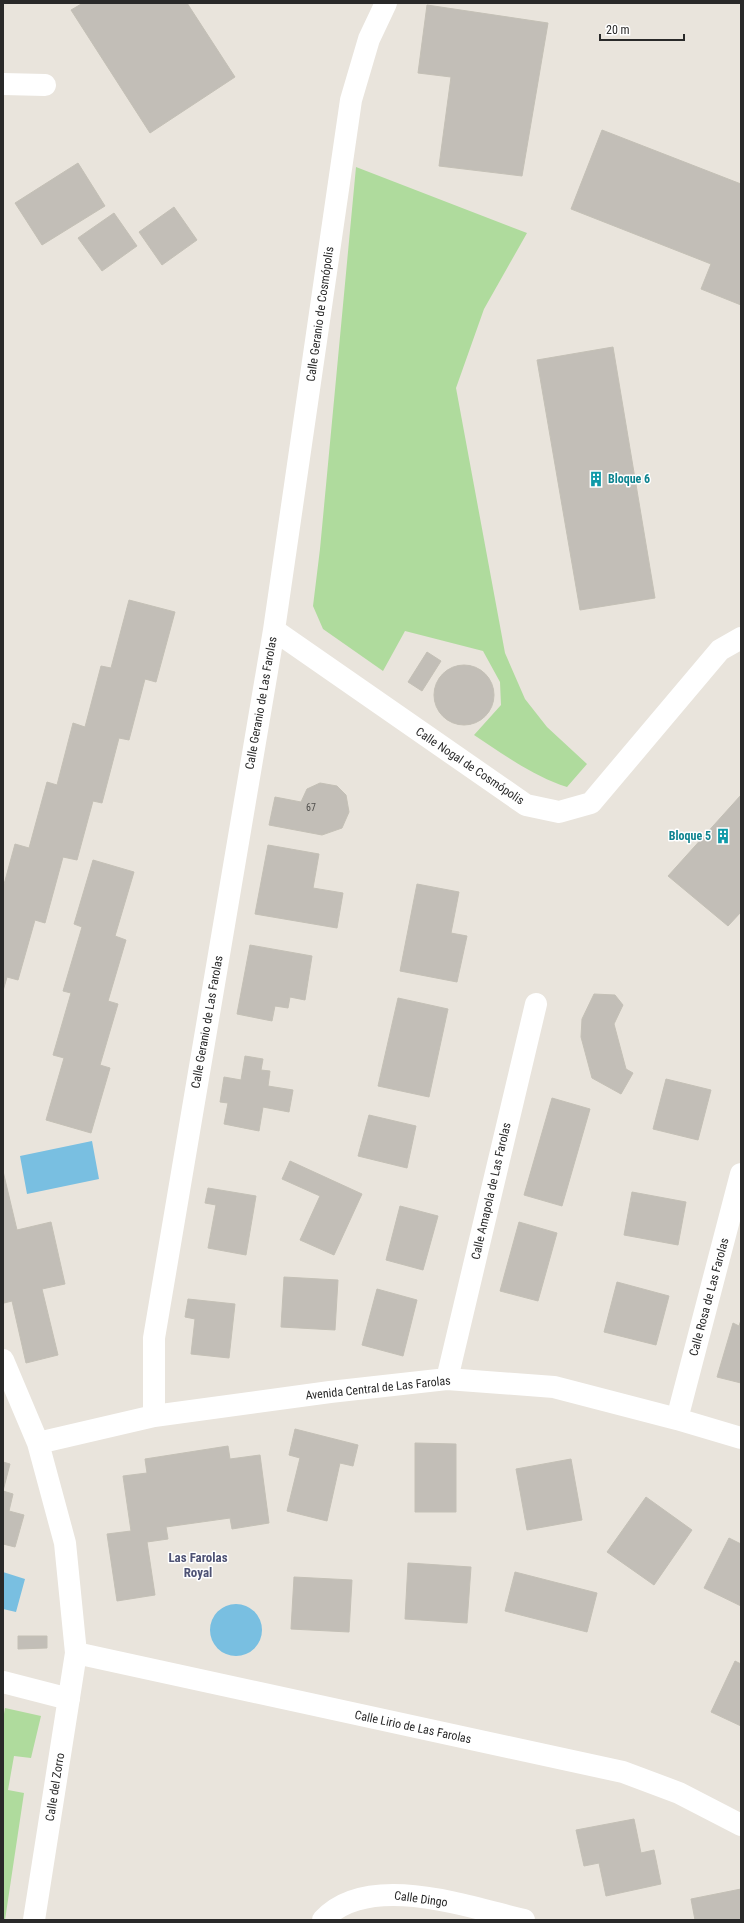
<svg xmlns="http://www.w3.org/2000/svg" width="744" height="1923" font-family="'Roboto Condensed',sans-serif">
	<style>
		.green { fill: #afdb9d }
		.water { fill: #79bfe1 }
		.building { fill: #c2beb7; stroke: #c4c0b6 }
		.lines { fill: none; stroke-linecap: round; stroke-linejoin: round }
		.street { stroke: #fff; stroke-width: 22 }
		.labels { text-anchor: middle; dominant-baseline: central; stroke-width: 3; stroke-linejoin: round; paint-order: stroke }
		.number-label { font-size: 10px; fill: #4f4e4c }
		.street-label { font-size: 12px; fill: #292929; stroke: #fff }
		.culture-label { font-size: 12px; font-weight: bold; fill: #0d838f; stroke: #fff; text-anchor: start }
		.neighbourhood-label { font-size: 13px; font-weight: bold; fill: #4e5274; stroke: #fff }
	</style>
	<rect width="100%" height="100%" fill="#e9e4dc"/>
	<!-- green -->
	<path class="green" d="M356 167 527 233 484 309 456 388 505 653 525 699 547 727 587 764 567 787C533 776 504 755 474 735L501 705 500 682 483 651 405 631 383 671 323 629 313 606 320 549Z
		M5 1708 41 1716 31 1758 14 1756 8 1790 24 1793 5 1920H3V1720Z"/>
	<!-- water -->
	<path class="water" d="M92 1141 99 1179 27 1194 20 1156Z
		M3 1572 25 1579 16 1612 3 1609Z
		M210 1630a26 26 0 1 1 52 0a26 26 0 1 1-52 0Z"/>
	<!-- building -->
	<path class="building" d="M83 3H187L235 77 150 133 71 10Z
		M427 5 548 23 522 176 439 166 451 77 418 73Z
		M602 130 741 184V305L701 289 711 264 571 209Z
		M78 163 105 206 42 245 15 203Z
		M174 207 197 240 162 265 139 232Z
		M114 213 137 246 102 271 78 238Z
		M613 347 655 598 580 610 537 360Z
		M129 600 175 612 156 682 145 679 129 740 119 738 102 803 93 801 77 860 63 857 45 923 35 920 18 980 7 977 3 991V888L15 844 29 848 47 782 57 785 73 723 85 727 101 666 111 668Z
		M427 652 441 661 422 691 408 682Z
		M434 695a30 30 0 1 1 60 0a30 30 0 1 1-60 0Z
		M320 783 337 786 346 795 349 812 342 828 322 835 269 825 275 797 301 802 307 789Z
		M741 795V912L728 926 668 876Z
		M268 845 319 854 313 888 343 893 337 928 255 914Z
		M93 860 134 872 115 936 126 940 108 1001 118 1004 100 1065 110 1068 91 1133 46 1120 64 1058 53 1055 71 993 63 991 82 927 74 924Z
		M417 884 459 892 451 933 467 936 457 982 400 971Z
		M250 945 312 956 305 1000 290 997 288 1008 275 1006 272 1021 237 1014Z
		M594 994 615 995 623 1005 614 1024 626 1069 633 1073 621 1094 592 1078 581 1037 582 1019Z
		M398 998 448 1009 429 1097 378 1086Z
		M245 1056 263 1059 261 1070 270 1071 268 1086 293 1090 289 1112 263 1107 259 1131 224 1124 228 1103 220 1102 224 1077 241 1080Z
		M666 1079 711 1090 698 1140 653 1129Z
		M552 1098 590 1109 562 1206 524 1195Z
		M369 1115 416 1126 407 1168 358 1156Z
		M290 1161 362 1194 334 1255 300 1240 320 1196 282 1179Z
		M3 1171 17 1230 51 1222 65 1284 42 1289 58 1355 26 1363 12 1301 4 1303 3 1299Z
		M208 1188 256 1196 246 1255 208 1248 216 1205 205 1203Z
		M632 1192 686 1202 678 1245 624 1235Z
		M400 1206 438 1216 423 1270 386 1260Z
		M519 1222 557 1233 538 1301 500 1291Z
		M284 1277 338 1280 335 1330 281 1327Z
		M617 1282 669 1296 656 1345 604 1332Z
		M377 1289 417 1300 403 1356 362 1345Z
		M188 1299 235 1304 229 1358 191 1354 195 1319 185 1317Z
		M741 1320V1383L717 1377 733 1323 739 1326Z
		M295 1429 358 1445 353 1466 340 1463 327 1521 287 1511 300 1458 289 1455Z
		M415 1443 456 1444V1512H415Z
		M228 1446 230 1459 260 1455 269 1523 232 1529 230 1518 166 1527 168 1539 147 1542 155 1595 117 1601 107 1534 131 1531 123 1476 147 1473 145 1459Z
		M571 1459 582 1520 527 1530 516 1469Z
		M3 1462 10 1464 3 1491Z
		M3 1491 13 1494 9 1511 24 1515 15 1547 3 1544Z
		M646 1497 692 1530 654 1585 607 1552Z
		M729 1538 741 1544V1606L704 1588Z
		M408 1563 471 1567 467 1623 405 1619Z
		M515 1572 597 1593 587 1632 505 1611Z
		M294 1577 352 1580 349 1632 291 1629Z
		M18 1636H47V1648L18 1649Z
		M735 1661 741 1664V1726L711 1712Z
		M634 1819 641 1853 654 1850 661 1884 606 1896 599 1863 584 1866 576 1830Z
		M741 1889V1920H695L691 1899Z"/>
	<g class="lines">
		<!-- street -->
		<path class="street" d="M3 84 45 85
			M274 630 526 805 559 812 591 803 720 650 741 638
			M3 1360 38 1443 65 1543 76 1653 34 1920
			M447 1379 536 1004
			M154 1416V1338L274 630 351 100 369 39 386 3
			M677 1419 741 1174
			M38 1443 154 1416 330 1392 447 1379 554 1387 677 1419 741 1438
			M76 1653 623 1772 679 1793 741 1825
			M3 1682 69 1699
			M323 1920C368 1871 468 1907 524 1920"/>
	</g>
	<!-- icons -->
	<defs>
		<symbol id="building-bare" viewBox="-9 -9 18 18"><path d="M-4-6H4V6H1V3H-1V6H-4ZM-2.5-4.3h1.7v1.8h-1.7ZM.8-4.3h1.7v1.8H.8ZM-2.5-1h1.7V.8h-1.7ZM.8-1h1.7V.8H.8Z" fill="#0f9aa8" stroke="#fff" stroke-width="2.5" paint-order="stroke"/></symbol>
	</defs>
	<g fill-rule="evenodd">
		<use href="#building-bare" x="585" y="468" width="22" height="22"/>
		<use href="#building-bare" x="712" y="825" width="22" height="22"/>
	</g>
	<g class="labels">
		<!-- number labels -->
		<g class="number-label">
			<text x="311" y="807">67</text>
		</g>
		<!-- street labels -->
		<g class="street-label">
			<text transform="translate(320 314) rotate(-82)">Calle Geranio de Cosmópolis</text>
			<text transform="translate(261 703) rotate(-80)">Calle Geranio de Las Farolas</text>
			<text transform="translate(470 766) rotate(34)">Calle Nogal de Cosmópolis</text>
			<text transform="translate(207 1022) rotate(-80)">Calle Geranio de Las Farolas</text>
			<text transform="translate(491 1191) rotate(-77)">Calle Amapola de Las Farolas</text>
			<text transform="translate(709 1297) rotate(-75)">Calle Rosa de Las Farolas</text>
			<text transform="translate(378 1388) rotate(-6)">Avenida Central de Las Farolas</text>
			<text transform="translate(413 1727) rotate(12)">Calle Lirio de Las Farolas</text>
			<text transform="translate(55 1787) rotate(-81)">Calle del Zorro</text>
			<text transform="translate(421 1899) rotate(8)">Calle Dingo</text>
		</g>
		<!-- culture labels -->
		<g class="culture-label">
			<text x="608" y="479">Bloque 6</text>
			<text x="711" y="836" text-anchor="end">Bloque 5</text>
		</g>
		<!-- neighbourhood labels -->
		<g class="neighbourhood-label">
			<text x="198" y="1557">Las Farolas<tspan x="198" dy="15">Royal</tspan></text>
		</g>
	</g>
	<!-- border -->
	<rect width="744" height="1923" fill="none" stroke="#292929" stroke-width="8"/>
	<!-- scale -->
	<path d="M600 34v6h84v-6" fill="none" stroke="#292929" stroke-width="2"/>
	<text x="606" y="34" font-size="12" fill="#292929" stroke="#ffffff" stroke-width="3" paint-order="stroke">20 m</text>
</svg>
